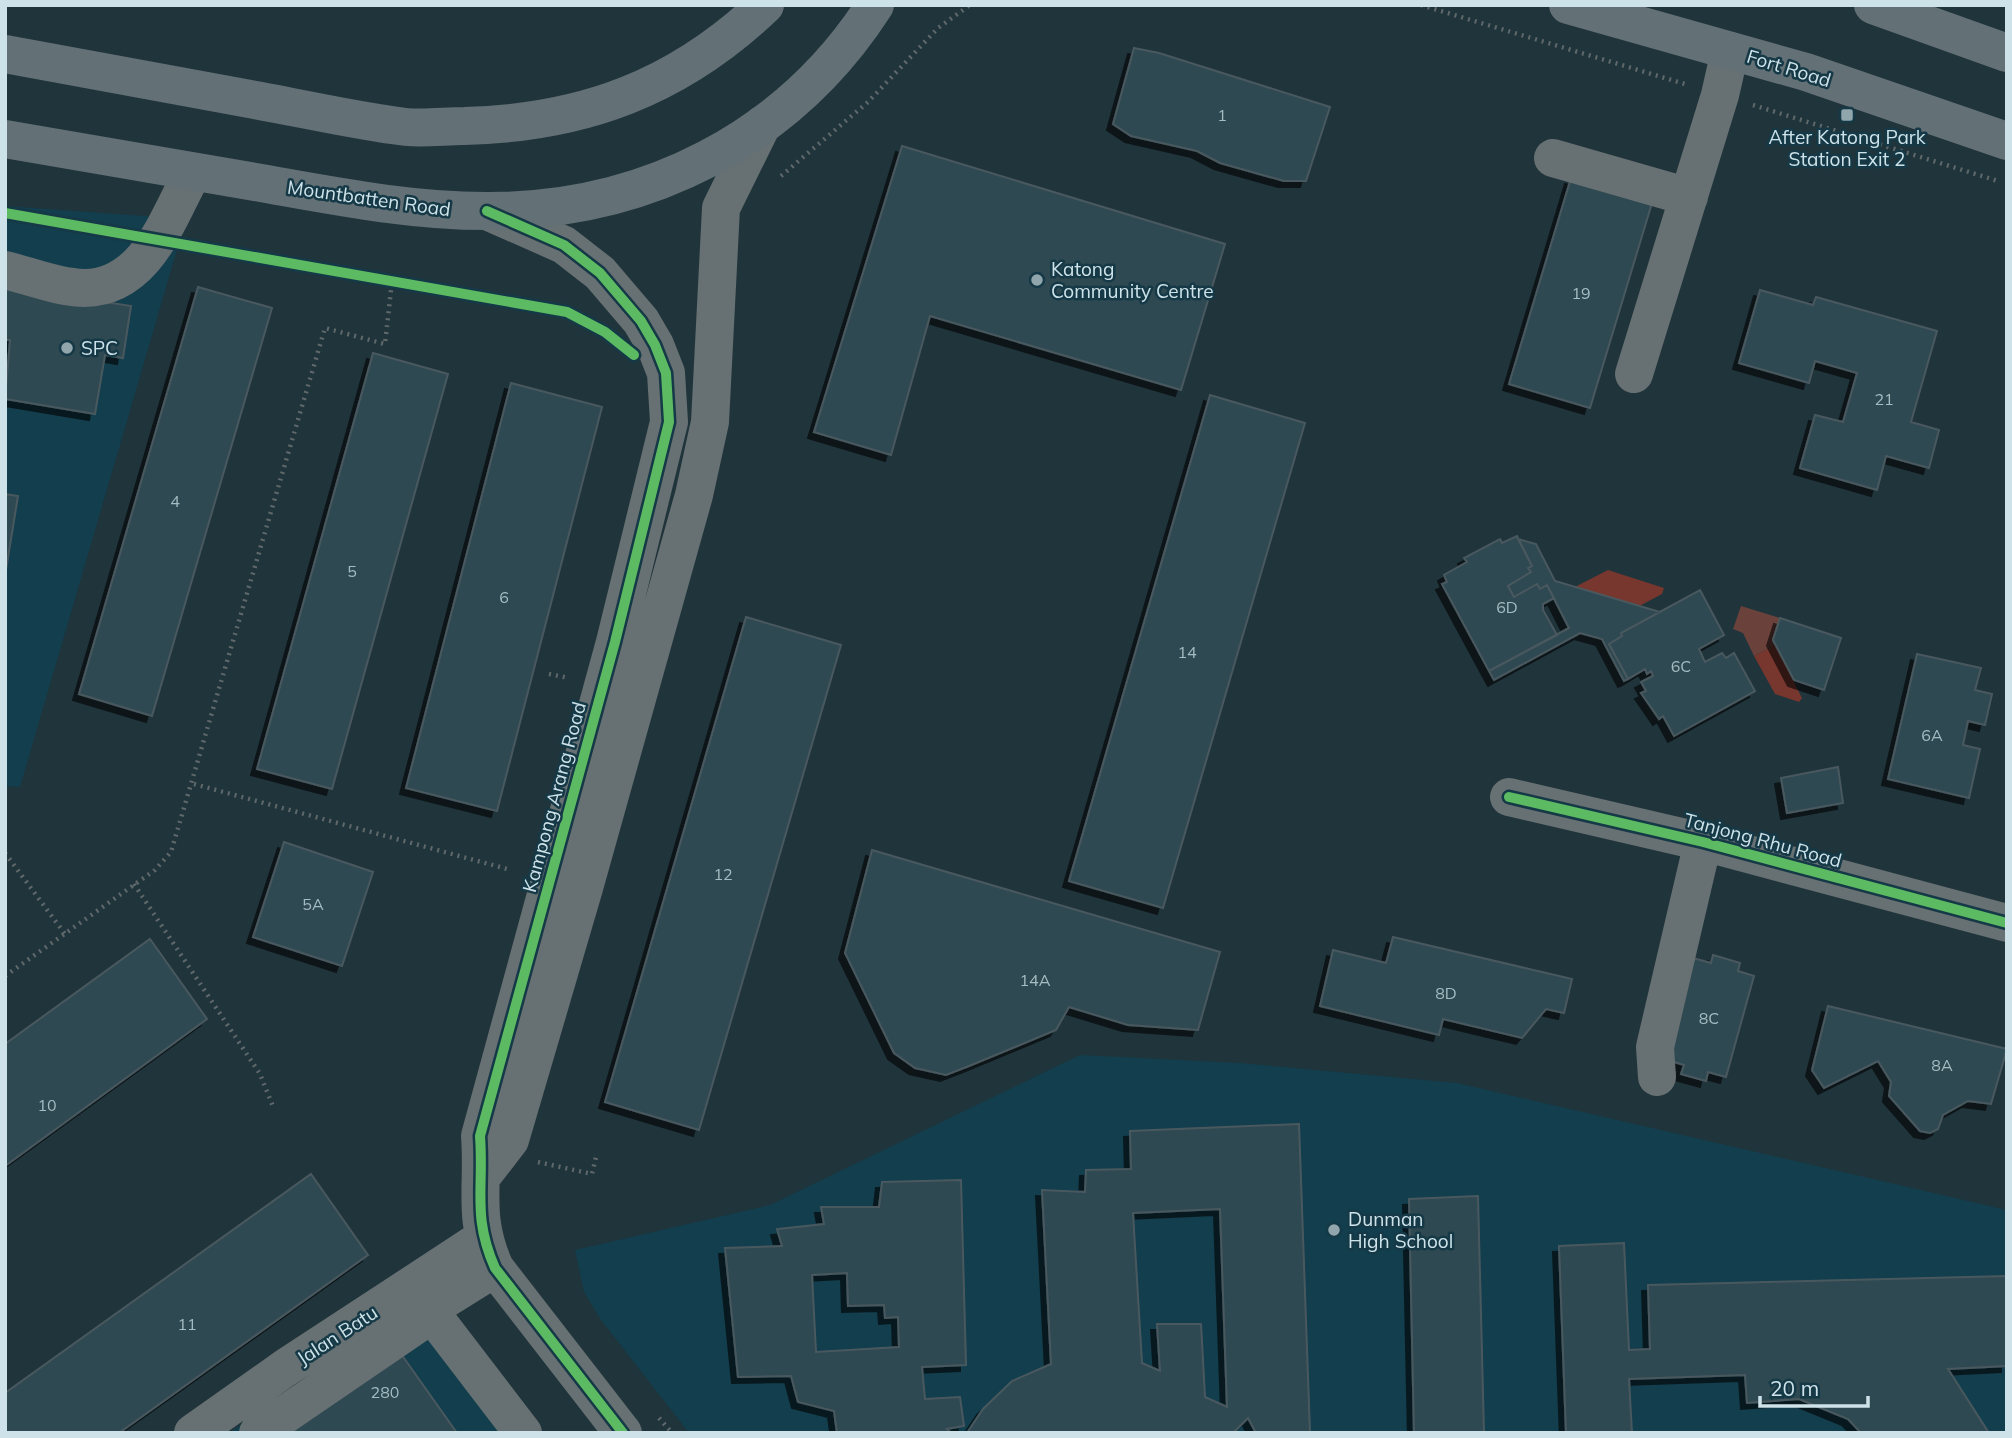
<svg xmlns="http://www.w3.org/2000/svg" width="2012" height="1438" font-family="Mulish,sans-serif">
	<style>
		.built { fill: #123e4d }
		.green { fill: #6b413b }
		.water { fill: #77372e }
		.building { fill: #2f4951; stroke: #49595f; stroke-width: 2; fill-rule: evenodd; filter: url(#shadow) }
		.lines { fill: none; stroke-linecap: round; stroke-linejoin: round }
		.path { stroke: #5f686b; stroke-width: 4.5; stroke-dasharray: 2 5; stroke-linecap: butt }
		.minor { stroke: #677072; stroke-width: 38 }
		.major { stroke: #637075; stroke-width: 38 }
		.cycleway-casing { stroke: #153946; stroke-width: 15 }
		.cycleway { stroke: #5cba63; stroke-width: 10 }
		.poi-dot { fill: #91a5ac; stroke: #153946; stroke-width: 2.5 }
		.labels { text-anchor: middle; dominant-baseline: central; stroke-width: 5; stroke-linejoin: round; paint-order: stroke }
		.number-label { font-size: 16px; fill: #a6bcc3 }
		.street-label { font-size: 19px; fill: #cee2e9; stroke: #153946 }
		.poi-label { font-size: 19px; fill: #cee2e9; stroke: #153946; text-anchor: start }
	</style>
	<defs>
		<filter id="shadow"><feDropShadow dx="-6" dy="6" stdDeviation="0" flood-color="#0009"/></filter>
	</defs>
	<rect width="100%" height="100%" fill="#20343b"/>
	<!-- built -->
	<path class="built" d="M5 206 186 219 20 787 5 786Z
		M1080 1055 1240 1063 1457 1083 2007 1210V1433H689L601 1320 584 1292 575 1250 770 1205Z
		M430 1290 539 1433H229Z"/>
	<!-- green -->
	<path class="green" d="M1741 606 1780 618 1773 640 1775 645 1754 656 1743 633 1733 629Z"/>
	<!-- water -->
	<path class="water" d="M1608 570 1664 588 1662 594 1615 619 1569 590Z
		M1775 645 1802 698 1799 702 1775 694 1754 656Z"/>
	<!-- building -->
	<path class="building" d="M1134 48 1159 53 1330 107 1306 181H1284L1220 163 1197 151 1131 136 1113 124Z
		M902 146 1225 244 1181 390 930 316 891 455 814 432Z
		M1571 178 1652 203 1590 408 1509 384Z
		M5 286 131 306 123 358 105 355 95 414 5 399 10 340H5Z
		M198 287 272 308 152 716 79 694Z
		M1760 290 1813 305 1816 297 1937 331 1911 422 1939 430 1929 468 1886 456 1877 490 1800 468 1815 415 1843 422 1857 373 1815 361 1809 383 1739 363Z
		M373 353 448 374 332 789 257 769Z
		M511 383 602 407 497 811 406 788Z
		M1210 395 1305 423 1163 908 1069 881Z
		M5 494 18 496 5 576Z
		M1517 536 1532 566 1528 568 1531 572 1508 586 1510 590 1514 597 1537 584 1540 589 1547 585 1569 628 1489 671 1442 584 1447 582 1444 575 1467 562 1464 558 1500 539 1502 543Z
		M1518 539 1536 544 1555 581 1660 612 1621 633 1622 636 1609 644 1628 679 1624 681 1602 639 1580 633 1494 680 1489 671 1557 635 1543 610V604L1554 598 1547 585 1540 589 1537 584 1514 597 1508 586 1531 572 1528 568 1532 566Z
		M1700 590 1724 635 1699 649 1704 660 1705 662 1722 653 1726 658 1734 653 1755 691 1674 736 1663 716 1659 719 1641 693 1646 691 1641 682 1653 676 1651 671 1647 674 1645 669 1628 679 1609 644 1622 636 1621 633Z
		M746 617 841 645 699 1130 605 1102Z
		M1780 618 1841 638 1824 690 1794 680 1773 640Z
		M1917 654 1981 668 1975 690 1992 694 1985 725 1968 721 1963 745 1980 749 1969 798 1888 779Z
		M1838 767 1843 803 1787 813 1781 778Z
		M284 842 373 872 342 966 253 937Z
		M872 850 1220 952 1198 1030 1128 1025 1069 1007 1056 1030 969 1066 946 1075 915 1068 894 1053 845 953Z
		M1393 937 1572 979 1564 1013 1546 1009 1522 1038 1443 1019 1439 1035 1320 1006 1333 950 1386 963Z
		M150 939 207 1019 5 1166V1044Z
		M1713 955 1740 963 1738 971 1754 976 1726 1077 1708 1072 1706 1081 1681 1074 1684 1065 1664 1059 1693 958 1711 963Z
		M1828 1006 2007 1049 1991 1104 1968 1101 1943 1115 1938 1129 1930 1133 1920 1131 1889 1096 1891 1082 1878 1061 1824 1088 1812 1070Z
		M1299 1124 1310 1433H1256L1248 1418 1233 1433H967L983 1409 1012 1381 1051 1364 1042 1190 1085 1192 1086 1170 1131 1169 1130 1131ZM1220 1209 1227 1407 1205 1397 1201 1324H1157L1160 1371 1142 1363 1133 1213Z
		M311 1174 368 1255 119 1433H5V1393Z
		M961 1180 966 1365 922 1367 925 1399 960 1397 964 1426 947 1429 951 1433H837L834 1411 798 1402 791 1376 738 1377 725 1248 782 1246 777 1229 824 1224 821 1207H879L882 1182ZM847 1273 848 1306 884 1305 885 1318 898 1317 899 1347 816 1352 812 1275Z
		M1478 1196 1484 1433H1414L1409 1199Z
		M1624 1243 1629 1350 1650 1349 1648 1285 2007 1276V1366L1948 1369 1989 1433H1861L1848 1419 1799 1399 1747 1403 1745 1375 1629 1379 1632 1433H1566L1559 1246Z
		M399 1351 457 1433H286Z"/>
	<g class="lines">
		<!-- path -->
		<path class="path" d="M1421 5 1685 84
			M1753 105 1998 181
			M781 176 868 102 938 28 970 5
			M549 674 569 678
			M194 784 511 870
			M5 853 65 934
			M134 884 260 1074 274 1109
			M5 976 155 870 171 852 325 328 385 344 392 281
			M538 1162 592 1174 596 1157
			M659 1418 672 1433"/>
		<!-- minor -->
		<path class="minor" d="M1553 158 1689 197
			M487 211 564 245 600 273 641 321 655 345 666 373 669 422 615 642 480 1136C484 1189 472 1216 495 1268L623 1433
			M5 270C30 276 60 288 85 288 147 287 168 217 193 172
			M1634 374 1720 95 1730 51
			M1509 797 1703 842 2007 923
			M1657 1077 1655 1047 1703 842
			M483 1175 510 1140 584 888 694 495 710 422 721 208 762 125
			M495 1268 442 1301 435 1312 438 1322 523 1433
			M193 1433 285 1368 482 1239
			M258 1433 435 1312"/>
		<!-- major -->
		<path class="major" d="M1568 5 1806 72 2007 141
			M1873 5 2007 53
			M5 54C89 69 172 85 255 100 305 109 356 121 406 127 425 129 445 126 464 126 583 123 678 88 765 5
			M5 139C90 154 176 168 261 183 335 196 410 211 486 211 645 212 789 139 875 5"/>
		<defs>
			<path id="cycleway" d="M487 211 564 245 600 273 641 321 655 345 666 373 669 422 615 642 480 1136C484 1189 472 1216 495 1268L623 1433
				M5 213 567 312 605 332 634 355
				M1509 797 1703 842 2007 923"/>
		</defs>
		<!-- cycleway casing -->
		<use href="#cycleway" class="cycleway-casing"/>
		<!-- cycleway -->
		<use href="#cycleway" class="cycleway"/>
	</g>
	<!-- markers -->
	<g class="poi-dot">
		<rect x="1840" y="108" width="14" height="14" rx="3.5"/>
		<circle cx="1037" cy="280" r="7"/>
		<circle cx="67" cy="348" r="7"/>
		<circle cx="1334" cy="1230" r="7"/>
	</g>
	<g class="labels">
		<!-- number labels -->
		<g class="number-label">
			<text x="1222" y="115">1</text>
			<text x="1581" y="293">19</text>
			<text x="1884" y="399">21</text>
			<text x="175" y="501">4</text>
			<text x="352" y="571">5</text>
			<text x="504" y="597">6</text>
			<text x="1507" y="607">6D</text>
			<text x="1187" y="652">14</text>
			<text x="1681" y="666">6C</text>
			<text x="1932" y="735">6A</text>
			<text x="723" y="874">12</text>
			<text x="313" y="904">5A</text>
			<text x="1035" y="980">14A</text>
			<text x="1446" y="993">8D</text>
			<text x="1709" y="1018">8C</text>
			<text x="1942" y="1065">8A</text>
			<text x="47" y="1105">10</text>
			<text x="187" y="1324">11</text>
			<text x="385" y="1392">280</text>
		</g>
		<!-- street labels -->
		<g class="street-label">
			<text transform="translate(1789 68) rotate(17)">Fort Road</text>
			<text transform="translate(369 198) rotate(8)">Mountbatten Road</text>
			<text transform="translate(554 797) rotate(-75)">Kampong Arang Road</text>
			<text transform="translate(1763 840) rotate(15)">Tanjong Rhu Road</text>
			<text transform="translate(337 1335) rotate(-33)">Jalan Batu</text>
		</g>
		<!-- poi labels -->
		<g class="poi-label">
			<text x="1847" y="137" text-anchor="middle">After Katong Park<tspan x="1847" dy="22">Station Exit 2</tspan></text>
			<text x="1051" y="269">Katong<tspan x="1051" dy="22">Community Centre</tspan></text>
			<text x="81" y="348">SPC</text>
			<text x="1348" y="1219">Dunman<tspan x="1348" dy="22">High School</tspan></text>
		</g>
	</g>
	<!-- border -->
	<rect width="2012" height="1438" fill="none" stroke="#cee2e9" stroke-width="14"/>
	<!-- scale -->
	<path d="M1760 1396v10h108v-10" fill="none" stroke="#cee2e9" stroke-width="3.5"/>
	<text x="1770" y="1396" font-size="21" fill="#cee2e9" stroke="#153946" stroke-width="5" paint-order="stroke">20 m</text>
</svg>
